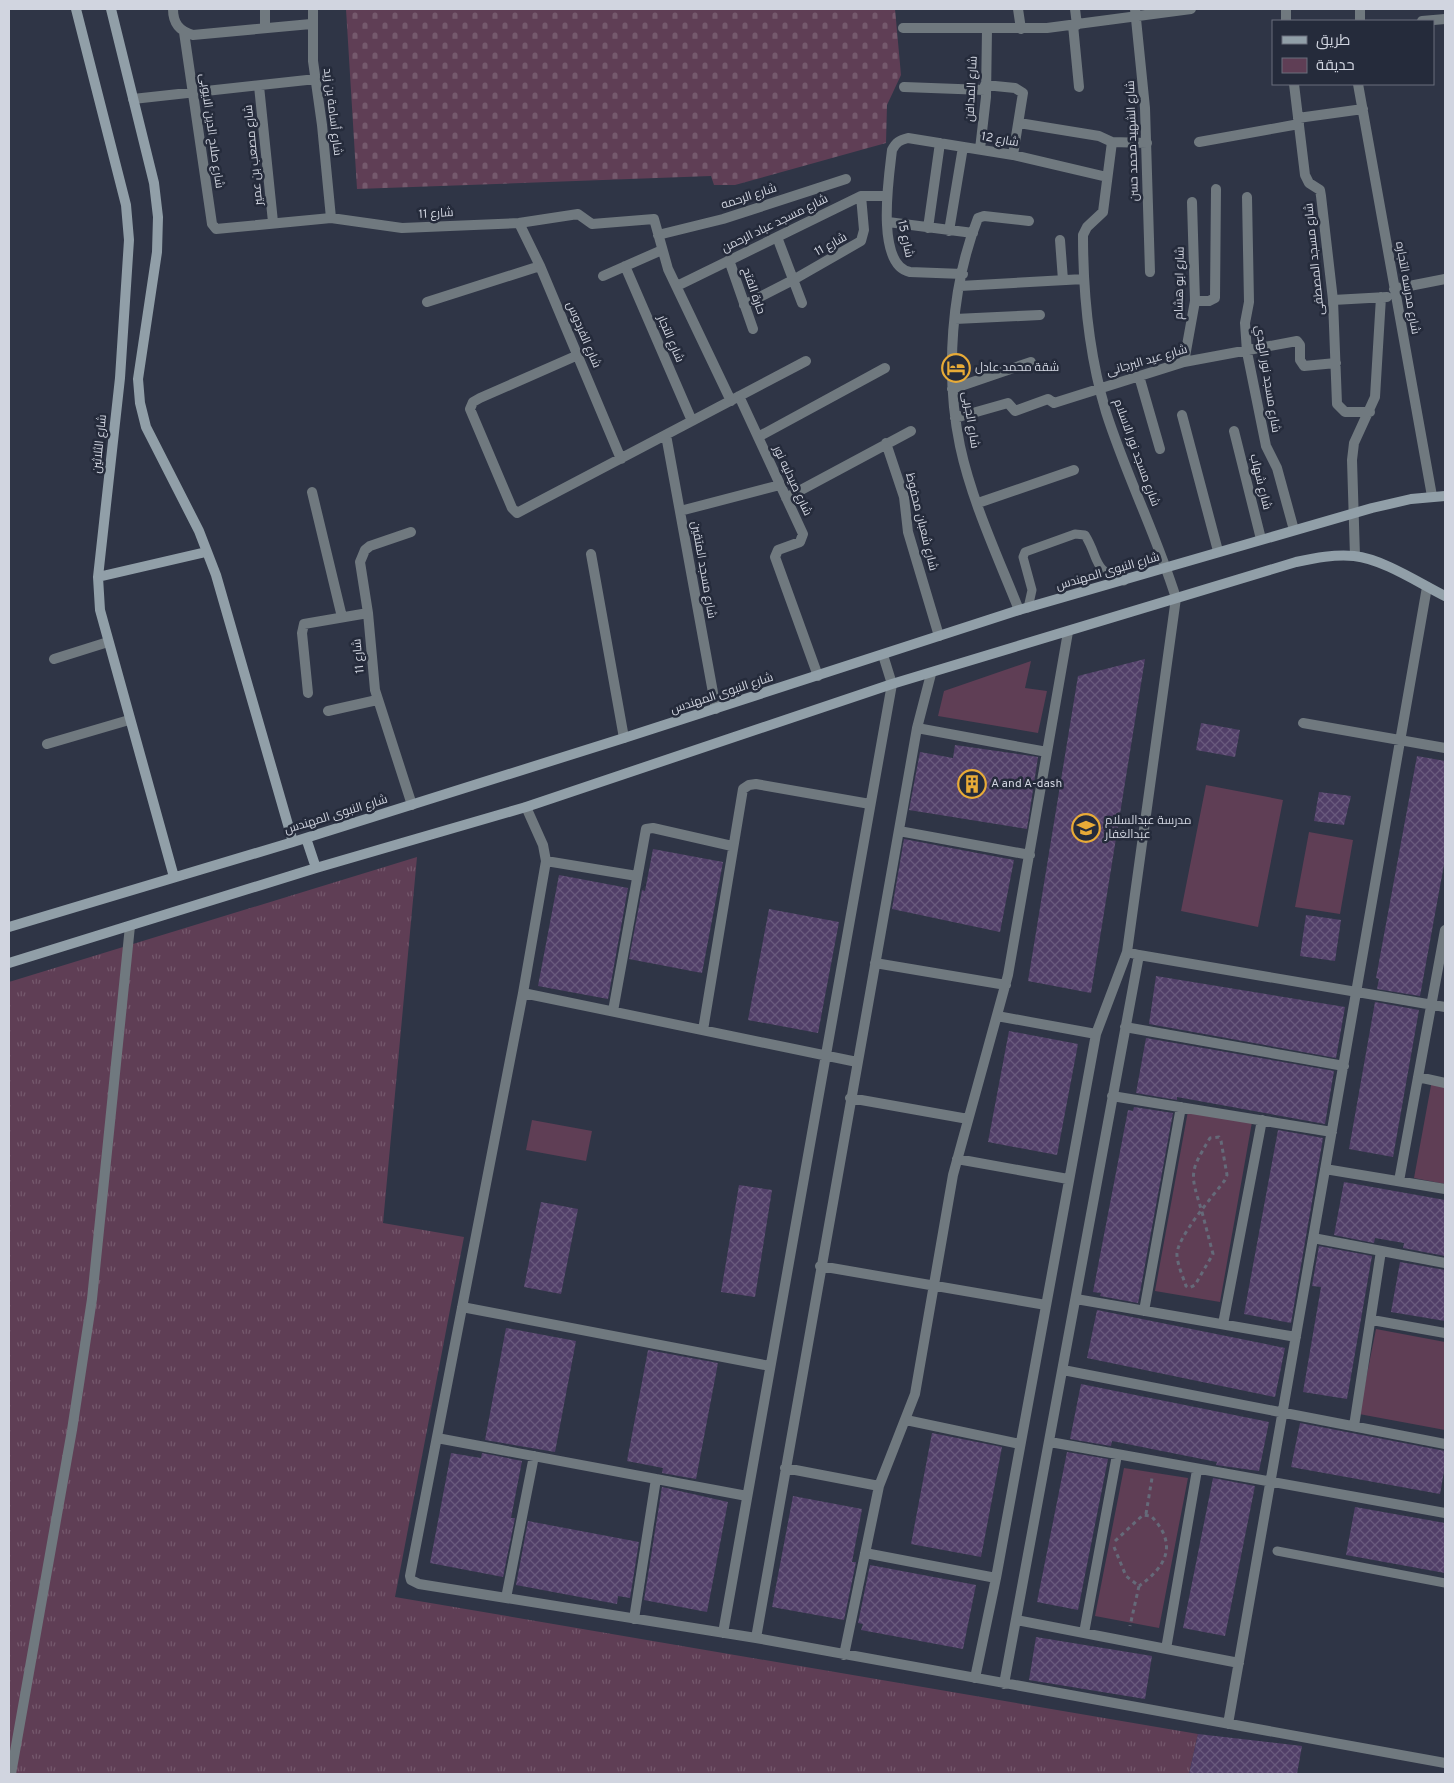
<svg xmlns="http://www.w3.org/2000/svg" width="1454" height="1783" font-family="Overpass,Cairo,sans-serif">
	<style>
		.grass { fill: url(#grass-tufts) }
		.cemetery { fill: url(#cemetery-stones) }
		.park { fill: #5f3e55 }
		.building { fill: url(#building-cross-hatch) }
		.lines { fill: none; stroke-linecap: round; stroke-linejoin: round }
		.path { stroke: #656a79; stroke-width: 3; stroke-dasharray: 4 4; stroke-linecap: butt }
		.lane { stroke: #70797f; stroke-width: 9 }
		.street { stroke: #70797f; stroke-width: 10 }
		.secondary { stroke: #919fa8; stroke-width: 10 }
		.labels { text-anchor: middle; dominant-baseline: central; stroke-width: 5; stroke-linejoin: round; paint-order: stroke }
		.street-label { font-size: 12px; fill: #d1d5e0; stroke: #252b3b }
		.poi-label { font-size: 12px; fill: #d1d5e0; stroke: #252b3b; text-anchor: start }
	</style>
	<defs>
		<pattern id="grass-tufts" width="24" height="20" patternUnits="userSpaceOnUse" patternTransform="scale(1.25)"><rect width="24" height="20" fill="#5f3e55"/><path d="M3 7l-1-3M5 7V3M7 7l1-3M15 17l-1-3M17 17v-4M19 17l1-3" fill="none" stroke="#75596d"/></pattern>
		<pattern id="cemetery-stones" width="16" height="16" patternUnits="userSpaceOnUse" patternTransform="scale(1.25)"><rect width="16" height="16" fill="#5f3e55"/><path d="M2 7V4a2 2 0 0 1 4 0v3zM10 15v-3a2 2 0 0 1 4 0v3z" fill="#75596d"/></pattern>
		<pattern id="building-cross-hatch" width="8" height="8" patternUnits="userSpaceOnUse" patternTransform="scale(1.25)"><rect width="8" height="8" fill="#513f68"/><path d="M0 0l8 8M0 8l8-8" fill="none" stroke="#695a7d"/></pattern>
	</defs>
	<rect width="100%" height="100%" fill="#2f3546"/>
	<!-- grass -->
	<path class="grass" d="M417 857 383 1223 464 1237 395 1597 1198 1734 1189 1774H9V982Z"/>
	<!-- cemetery -->
	<path class="cemetery" d="M346 9H895L901 75 887 105 886 143 735 185H714L711 176 357 189Z"/>
	<!-- park -->
	<path class="park" d="M1031 661 1025 688 1047 691 1038 733 938 716 944 691Z
		M1206 785 1283 800 1258 927 1181 911Z
		M1309 832 1353 840 1340 914 1295 907Z
		M1432 1080 1445 1083V1184L1414 1178Z
		M1188 1111 1252 1122 1220 1302 1155 1291Z
		M532 1120 592 1131 586 1161 526 1150Z
		M1376 1329 1445 1342V1430L1359 1414Z
		M1124 1468 1188 1478 1159 1628 1095 1616Z"/>
	<!-- building -->
	<path class="building" d="M1145 659 1091 993 1028 981 1078 676Z
		M1201 723 1240 730 1235 757 1196 750Z
		M955 745 1038 757 1027 829 909 810 920 752 953 758Z
		M1417 756 1445 761V859L1420 996 1377 989 1379 979 1376 978Z
		M1319 792 1351 796 1344 825 1314 821Z
		M904 839 1014 860 1000 932 892 909Z
		M653 849 723 862 702 973 629 959 642 890 645 891Z
		M559 875 628 888 608 999 538 986Z
		M769 909 839 922 818 1033 748 1020Z
		M1306 915 1341 920 1335 961 1300 956Z
		M1156 976 1345 1007 1336 1058 1149 1024Z
		M1375 1002 1419 1010 1393 1157 1349 1149Z
		M1009 1031 1078 1044 1057 1155 988 1142Z
		M1146 1038 1334 1071 1325 1124 1177 1097V1100L1136 1093Z
		M1134 1107 1173 1113 1138 1303 1100 1296 1101 1293 1093 1292 1128 1110 1133 1111Z
		M1278 1130 1323 1138 1291 1323 1244 1314Z
		M1344 1182 1445 1200V1256L1403 1248 1404 1243 1375 1238 1374 1243 1334 1235Z
		M739 1185 772 1190 755 1297 721 1292Z
		M541 1202 578 1209 561 1294 524 1287Z
		M1319 1246 1372 1256 1347 1399 1303 1392 1321 1287 1312 1286Z
		M1400 1262 1445 1270V1321L1391 1312Z
		M1097 1310 1285 1348 1275 1397 1087 1358Z
		M506 1328 576 1341 555 1452 485 1440Z
		M648 1350 718 1363 696 1479 662 1473 663 1468 627 1461Z
		M1081 1384 1269 1422 1259 1471 1216 1465 1217 1462 1112 1441 1111 1446 1070 1439Z
		M1300 1423 1445 1451V1466L1440 1494 1291 1467Z
		M932 1433 1002 1447 981 1557 911 1544Z
		M1067 1452 1108 1459 1078 1610 1037 1602Z
		M451 1453 481 1458 482 1453 522 1461 511 1518H515L503 1577 430 1563Z
		M1213 1478 1255 1486 1225 1636 1183 1628Z
		M662 1487 728 1502 707 1612 644 1600Z
		M793 1496 862 1509 852 1562H856L844 1620 772 1607Z
		M1355 1507 1445 1523V1573L1346 1555Z
		M528 1521 639 1542 630 1598 618 1596 617 1604 516 1585Z
		M870 1565 976 1585 963 1649 861 1630 863 1624 858 1623Z
		M1036 1637 1152 1656 1145 1699 1029 1680Z
		M1198 1734 1302 1746 1297 1774H1189Z"/>
	<g class="lines">
		<!-- path -->
		<path class="path" d="M1202 1212 1213 1254 1195 1285 1189 1288 1186 1286C1183 1277 1178 1266 1177 1256 1175 1239 1214 1195 1225 1180L1227 1175 1221 1141 1219 1137 1210 1138C1189 1173 1190 1173 1202 1212
			M1146 1514 1152 1478
			M1115 1541 1143 1515 1151 1516C1178 1544 1167 1566 1139 1586
			M1114 1547 1126 1576 1139 1586 1130 1626"/>
		<!-- lane -->
		<path class="lane" d="M1028 608 1032 590 1023 557 1025 552 1075 534 1085 535C1100 559 1091 570 1124 581
			M1277 1551 1445 1583"/>
		<!-- street -->
		<path class="street" d="M173 9C173 23 179 31 193 35L311 24
			M265 9V28
			M313 9V61L322 125 331 218
			M1018 9 1021 29
			M1075 9 1077 25
			M1135 9 1145 108 1150 272
			M1286 9V21
			M1360 9V21
			M1422 21 1445 19
			M1073 25 1079 87
			M903 28H1047L1191 9
			M184 32 212 224 216 229 331 218 402 228 519 223 578 214 592 224 654 219 668 269 731 401
			M1294 84 1305 175 1309 183 1320 190 1321 196 1333 300 1337 404 1345 412H1370
			M1358 84 1432 496
			M985 85 1015 88 1023 93 1013 155
			M259 86 273 222
			M904 87 985 90
			M133 99 316 79
			M1298 118 1363 109
			M1019 123 1099 136 1112 142 1147 143
			M1199 142 1299 124
			M980 149 986 97 987 29
			M1247 197 1249 302 1245 323 1247 352 1266 446 1277 468 1294 530
			M888 222 973 233
			M519 223 540 266 621 459
			M928 228 940 143
			M949 231 963 147
			M658 235 723 219 846 179
			M777 237 802 303
			M1060 240 1063 280
			M729 260 753 329
			M625 266 692 421
			M963 274 910 272C875 265 889 176 892 150 896 142 900 140 908 138L1013 155 1107 177
			M603 276 662 250
			M677 286 861 196H886
			M960 286 1084 279
			M1394 289 1445 279
			M1333 300 1387 297
			M1195 301H1209L1215 298 1216 189
			M427 302 540 266
			M744 305 793 280 861 241 864 230 861 196
			M955 319 1040 315
			M578 355 480 398 473 402 470 409 512 508 517 513 806 361
			M1184 362 1195 301 1192 202
			M1139 376 1160 449
			M952 389 1031 362
			M739 396 803 534 800 542 778 550 775 557 818 676
			M1182 415 1218 551
			M955 418 1008 403 1015 411 1048 399 1054 403 1184 362 1297 341 1300 345V360L1304 366 1336 363
			M1234 431 1261 539
			M666 435 716 709
			M758 437 885 368
			M886 443 904 497 908 532 939 636
			M312 492 342 617
			M786 498 911 431
			M978 503 1074 470
			M680 511 780 485
			M411 532 370 546 365 550 360 562 368 613 375 690 412 805
			M591 554 624 738
			M1355 556 1352 460 1354 443 1375 397 1381 297
			M1019 610C998 557 972 502 960 446 945 374 951 286 978 218L984 216 1029 221
			M54 659 108 642
			M308 693 302 633 304 624 368 613
			M328 711 377 700
			M1303 723 1445 748
			M917 728 1047 752
			M47 744 129 720
			M526 807 543 845 546 861 523 993 410 1576 411 1580 419 1584 756 1638 1445 1763
			M899 831 1030 855
			M546 861 637 876
			M1139 955 1445 1007
			M875 963 1006 985
			M523 993 857 1062
			M613 1011 646 829 653 828 732 846
			M997 1016 1096 1034
			M1125 1027 1344 1066
			M703 1030 743 789 749 785 756 784 870 804
			M1418 1077 1445 1083
			M1112 1096 1332 1132
			M850 1098 968 1119
			M957 1159 1068 1179
			M1325 1169 1445 1189
			M1399 1181 1445 930
			M1313 1238 1445 1263
			M820 1266 1046 1305
			M1076 1299 1296 1337
			M462 1307 770 1366
			M1144 1311 1181 1107
			M1372 1320 1445 1333
			M1223 1324 1262 1120
			M1063 1370 1445 1444
			M906 1420 1020 1444
			M1354 1426 1381 1251
			M437 1438 747 1496
			M1050 1442 1445 1513
			M785 1468 879 1486
			M865 1553 996 1578
			M506 1598 534 1456
			M634 1619 656 1479
			M1016 1620 1239 1663
			M723 1633 892 684 883 655
			M1084 1633 1117 1455
			M756 1638 917 728 931 674
			M1166 1649 1197 1470
			M844 1655 879 1486 915 1394 953 1175 1008 975 1068 632
			M975 1678 996 1578 1096 1034 1127 952 1176 598C1156 534 1126 475 1106 412 1089 355 1083 295 1083 235L1087 227 1103 212 1112 142
			M1004 1684 1139 955 1127 952
			M1228 1724 1427 587
			M11 1774 72 1430 92 1299 130 926"/>
		<!-- secondary -->
		<path class="secondary" d="M76 9 126 205 129 240 120 378 98 577 100 610 174 877
			M111 9 154 183 158 217 157 252 138 379 140 403 146 427 199 531 216 575 293 842
			M98 577 206 552
			M306 838 316 868
			M9 927 293 842 624 738 1019 610 1372 508 1411 499 1445 496
			M9 963 316 868 526 807 892 684 1296 562C1315 558 1335 554 1354 556 1383 559 1419 583 1445 596"/>
	</g>
	<!-- icons -->
	<defs>
		<symbol id="hotel-ring" viewBox="-11 -11 22 22"><circle r="9.5" fill="#252b3b" stroke="#e8ab37" stroke-width="1.5"/><path d="M-6-4.5h1.5V1H6V5H4.5V3h-9V5H-6ZM-4 0a1.8 1.8 0 1 1 3.6 0ZM.5 0V-2.5h3Q6-2.5 6 0Z" fill="#e8ab37"/></symbol>
		<symbol id="building-ring" viewBox="-11 -11 22 22"><circle r="9.5" fill="#252b3b" stroke="#e8ab37" stroke-width="1.5"/><path d="M-4-6H4V6H1V3H-1V6H-4ZM-2.5-4.3h1.7v1.8h-1.7ZM.8-4.3h1.7v1.8H.8ZM-2.5-1h1.7V.8h-1.7ZM.8-1h1.7V.8H.8Z" fill="#e8ab37"/></symbol>
		<symbol id="school-ring" viewBox="-11 -11 22 22"><circle r="9.5" fill="#252b3b" stroke="#e8ab37" stroke-width="1.5"/><path d="M0-5L7-2L0 1L-7-2ZM-4 1L0 2.5L4 1V4Q0 6-4 4Z" fill="#e8ab37"/></symbol>
	</defs>
	<g fill-rule="evenodd">
		<use href="#hotel-ring" x="940" y="352" width="32" height="32"/>
		<use href="#building-ring" x="956" y="768" width="32" height="32"/>
		<use href="#school-ring" x="1070" y="812" width="32" height="32"/>
	</g>
	<g class="labels">
		<!-- street labels -->
		<g class="street-label">
			<text transform="translate(972 89) rotate(-87)">شارع المدافن</text>
			<text transform="translate(332 112) rotate(83)">شارع أسامة بن زيد</text>
			<text transform="translate(211 131) rotate(82)">شارع صلاح الدين الايوبى</text>
			<text transform="translate(1000 140) rotate(10)">شارع 12</text>
			<text transform="translate(1133 141) rotate(-92)">شارع الشهيد محمد حسن</text>
			<text transform="translate(254 155) rotate(-96)">شارع مصعب بن عمير</text>
			<text transform="translate(749 197) rotate(-18)">شارع الرحمه</text>
			<text transform="translate(436 214) rotate(-3)">شارع 11</text>
			<text transform="translate(775 224) rotate(-26)">شارع مسجد عباد الرحمن</text>
			<text transform="translate(905 239) rotate(78)">شارع 15</text>
			<text transform="translate(831 245) rotate(-29)">شارع 11</text>
			<text transform="translate(1315 259) rotate(-96)">شارع مسجد المصطفى</text>
			<text transform="translate(1180 283) rotate(-89)">شارع ابو هشام</text>
			<text transform="translate(1407 288) rotate(80)">شارع مدرسه التجاره</text>
			<text transform="translate(753 291) rotate(71)">حارة الفتح</text>
			<text transform="translate(583 335) rotate(67)">شارع الفردوس</text>
			<text transform="translate(670 339) rotate(67)">شارع التجار</text>
			<text transform="translate(1147 361) rotate(-16)">شارع عيد البرجانى</text>
			<text transform="translate(1267 379) rotate(81)">شارع مسجد نور الهدي</text>
			<text transform="translate(970 420) rotate(81)">شارع الجربى</text>
			<text transform="translate(100 444) rotate(-84)">شارع الثلاثين</text>
			<text transform="translate(1136 453) rotate(70)">شارع مسجد نور الاسلام</text>
			<text transform="translate(792 481) rotate(65)">شارع صيدليه نور</text>
			<text transform="translate(1260 482) rotate(76)">شارع شهاب</text>
			<text transform="translate(921 522) rotate(76)">شارع شعبان محفوظ</text>
			<text transform="translate(703 570) rotate(80)">شارع مسجد المتقين</text>
			<text transform="translate(1108 572) rotate(-16)">شارع النبوى المهندس</text>
			<text transform="translate(359 656) rotate(-96)">شارع 11</text>
			<text transform="translate(722 694) rotate(-18)">شارع النبوى المهندس</text>
			<text transform="translate(336 815) rotate(-17)">شارع النبوى المهندس</text>
		</g>
		<!-- poi labels -->
		<g class="poi-label">
			<text x="975" y="368">شقة محمد عادل</text>
			<text x="991" y="784">A and A-dash</text>
			<text x="1105" y="821">مدرسة عبدالسلام<tspan x="1105" dy="14">عبدالغفار</tspan></text>
		</g>
	</g>
	<!-- border -->
	<rect width="1454" height="1783" fill="none" stroke="#d1d5e0" stroke-width="20"/>
	<!-- legend -->
	<rect x="1272" y="20" width="162" height="65" fill="#252b3b" stroke="#6a6f7d"/>
	<rect x="1282" y="36" width="25" height="8" fill="#919fa8" stroke="#6a6f7d"/>
	<text x="1316" y="45" font-size="15" fill="#d1d5e0">طريق</text>
	<rect x="1282" y="58" width="25" height="15" fill="#5f3e55" stroke="#6a6f7d"/>
	<text x="1316" y="70" font-size="15" fill="#d1d5e0">حديقة</text>
</svg>
